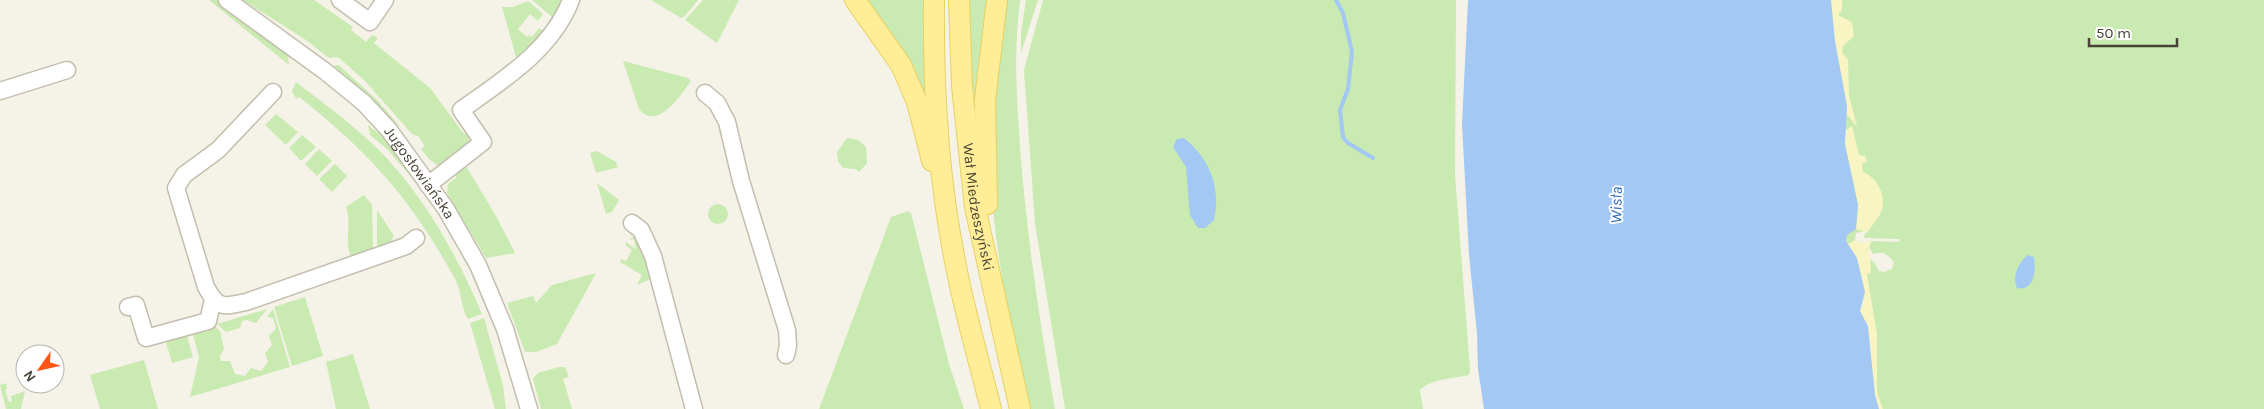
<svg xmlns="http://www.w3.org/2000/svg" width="2264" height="409" font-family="Karla,sans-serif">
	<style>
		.green { fill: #c9eab0; fill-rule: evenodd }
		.sand { fill: #f9f5c3 }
		.water { fill: #a3c8f3 }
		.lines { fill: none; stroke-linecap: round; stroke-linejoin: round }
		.stream { stroke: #a3c8f3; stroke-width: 4 }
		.minor-casing { stroke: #c3bead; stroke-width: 19 }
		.major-casing { stroke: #e8d063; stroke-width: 22 }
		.minor { stroke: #fff; stroke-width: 16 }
		.major { stroke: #ffee97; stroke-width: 20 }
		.labels { text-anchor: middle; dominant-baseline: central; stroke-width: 4; stroke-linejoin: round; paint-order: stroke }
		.street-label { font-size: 15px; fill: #484336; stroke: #fff }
		.water-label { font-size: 16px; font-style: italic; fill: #2c6cb8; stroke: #fff }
	</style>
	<rect width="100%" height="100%" fill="#f5f2e8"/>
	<!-- green -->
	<path class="green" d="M209 0H217L288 54 289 65Z
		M243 0H314L353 27 351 30 366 42 372 35 378 38 374 43 430 88 464 134 468 132 469 142 441 168 429 159 421 149 425 146 418 136 412 134 364 80 338 57 329 58 306 40Z
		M532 0H566L558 22Z
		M651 0H698L685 16 681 18Z
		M703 0H739L717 43 685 20Z
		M864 0H926L931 117Z
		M967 0H992L979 125 972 108Z
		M1004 0H1020C1013 57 1017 103 1021 160 1028 243 1040 326 1055 409H1031C1008 319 989 230 990 136 991 91 999 45 1004 0Z
		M1026 0H1038L1021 53V33Z
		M1043 0H1456L1455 174 1470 369 1469 375C1453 379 1433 378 1420 390L1423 409H1065L1035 223 1024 70Z
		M1831 0H2264V409H1879L1875 395 1873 377 1876 374 1877 335 1873 315 1846 241 1847 156 1845 121 1847 114ZM1865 231 1868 232 1865 233 1864 238 1899 239 1900 242 1871 241 1869 247 1873 254C1884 251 1887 254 1894 262L1892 269 1884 272 1879 271 1874 262 1864 257 1861 243 1855 240 1856 233Z
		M528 1 543 14 538 21 530 14 518 29 527 37 529 35 532 37 539 28 544 32 532 44 534 49 518 64 502 7H513Z
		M623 61 688 78 691 81C681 95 657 132 639 109Z
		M336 65H339L377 100 402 129 334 67Z
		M296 82C319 100 344 118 365 137 417 183 455 250 482 314L468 319C460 306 462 292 455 279 412 200 369 152 299 97L296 99 292 91Z
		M276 114 298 132 286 145 265 125Z
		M368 125 388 141 424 192 387 149 370 135Z
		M302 135 316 147 301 161 289 148Z
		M847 138 858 140 866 147 867 163 859 172 856 169 843 168 838 161 837 152Z
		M319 149 332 161 317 176 305 164Z
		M597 151 616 162 618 167 596 173 590 153Z
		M464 163 496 216 515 253 486 258 447 193 448 184 456 178 457 170Z
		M335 164 347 176 332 192 319 179Z
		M597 183 619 200 612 212 606 214Z
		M364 195 372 205 373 250 351 258C344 241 352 225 346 207Z
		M708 214a10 10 0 1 1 20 0a10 10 0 1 1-20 0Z
		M377 210 394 236 390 243 377 249Z
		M908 211 911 213 949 364 964 409H819L891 217Z
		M634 236 637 237 643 246 651 279 637 285 642 275 620 262 621 259 626 261 632 250 625 245 626 242 636 249 634 239 629 240Z
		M596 273 557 344 536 352H525L507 303 533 296 536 303 552 285Z
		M305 297 323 356 292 366 274 307Z
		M267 309 256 323 247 320 242 321 240 328 226 332 217 324Z
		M273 309 290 367 190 397 199 357 192 331 213 325 220 331 224 349 220 356 221 361H230L235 374 245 376 251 368 261 371 268 362 265 353 272 345 269 336 276 328 273 318 267 317Z
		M484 318 503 385 506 409H495L470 323Z
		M187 336 193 357 172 363 166 342Z
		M353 354 370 409H336L326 362Z
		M144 360 158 409H100L90 375Z
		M559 367H565L569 377 563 379 572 409H541L533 379 538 373Z
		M6 383 7 389 5 390 9 402 12 401 11 396 25 391 21 409H6L0 385Z"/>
	<!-- sand -->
	<path class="sand" d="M1831 0H1842V10L1838 15 1852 22 1854 36 1843 46 1842 53 1848 59 1849 95 1857 127 1847 114 1835 41Z
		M1852 126 1859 155 1865 156 1867 161 1862 164 1863 172C1879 178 1889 200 1879 216 1876 221 1871 226 1868 232L1856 229 1858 205 1845 144 1846 130Z
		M1855 240 1861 243 1871 241 1869 247 1871 273 1867 274 1877 335V392L1883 409H1879L1875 395 1868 326 1860 311 1865 297 1848 244Z"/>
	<!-- water -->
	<path class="water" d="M1468 0H1831L1835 41 1847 106 1845 144 1858 205 1856 229 1847 235 1846 241 1857 258 1865 292 1860 311 1868 326 1875 395 1879 409H1484L1478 369 1477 333 1469 255 1462 124Z
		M1184 138C1210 159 1221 187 1214 220L1205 228H1198L1190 215 1186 167 1173 147 1177 139Z
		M2028 255 2034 257C2036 269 2035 292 2017 288 2012 277 2018 262 2028 255Z"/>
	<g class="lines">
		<!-- stream -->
		<path class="stream" d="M1336 0 1343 13 1352 52 1348 89 1340 110 1343 137 1348 143 1373 158"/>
		<defs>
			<g id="minor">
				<path id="s1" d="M227 0 326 72 364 103 389 130 446 209 478 265 505 329 529 409"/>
				<path d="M340 0 370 22 385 0"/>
				<path d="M0 91 67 70"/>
				<path d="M273 92 218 150 184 175 176 188 206 287C218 309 223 307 246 302L406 246 416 238"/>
				<path d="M705 93 717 103 727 122 741 181 787 330 788 346 786 355"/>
				<path d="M428 185 483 142 461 110C503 80 552 50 571 0"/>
				<path d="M632 223 641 230 653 256 694 409"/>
				<path d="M128 307 136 305 146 338 208 321 213 300"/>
			</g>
			<g id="major">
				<path d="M855 0 901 65 917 102 932 161"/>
				<path d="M934 0C933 86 938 177 955 261 964 311 979 360 991 409"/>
				<path id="s2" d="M959 0 962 86 975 207 1020 409"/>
				<path d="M987 204 985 100 997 0"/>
			</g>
		</defs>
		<!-- minor casing -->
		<use href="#minor" class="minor-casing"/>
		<!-- major casing -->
		<use href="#major" class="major-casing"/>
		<!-- minor -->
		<use href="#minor" class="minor"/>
		<!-- major -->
		<use href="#major" class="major"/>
	</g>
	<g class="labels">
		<!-- street labels -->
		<g class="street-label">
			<text stroke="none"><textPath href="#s1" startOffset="261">Jugosłowiańska</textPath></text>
			<text stroke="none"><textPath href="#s2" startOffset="208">Wał Miedzeszyński</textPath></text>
		</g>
		<!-- water labels -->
		<g class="water-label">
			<text transform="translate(1616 205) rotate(-89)">Wisła</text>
		</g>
	</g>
	<!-- north arrow -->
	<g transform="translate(40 369) rotate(236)"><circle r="24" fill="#ffffff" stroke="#b6b4af"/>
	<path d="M0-4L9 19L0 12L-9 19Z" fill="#ff5515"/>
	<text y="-8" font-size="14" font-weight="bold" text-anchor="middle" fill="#484336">N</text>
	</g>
	<!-- scale -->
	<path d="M2089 38v8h88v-8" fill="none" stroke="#484336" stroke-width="2.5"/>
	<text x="2096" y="38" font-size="15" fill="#484336" stroke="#ffffff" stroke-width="4" paint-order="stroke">50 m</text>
</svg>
